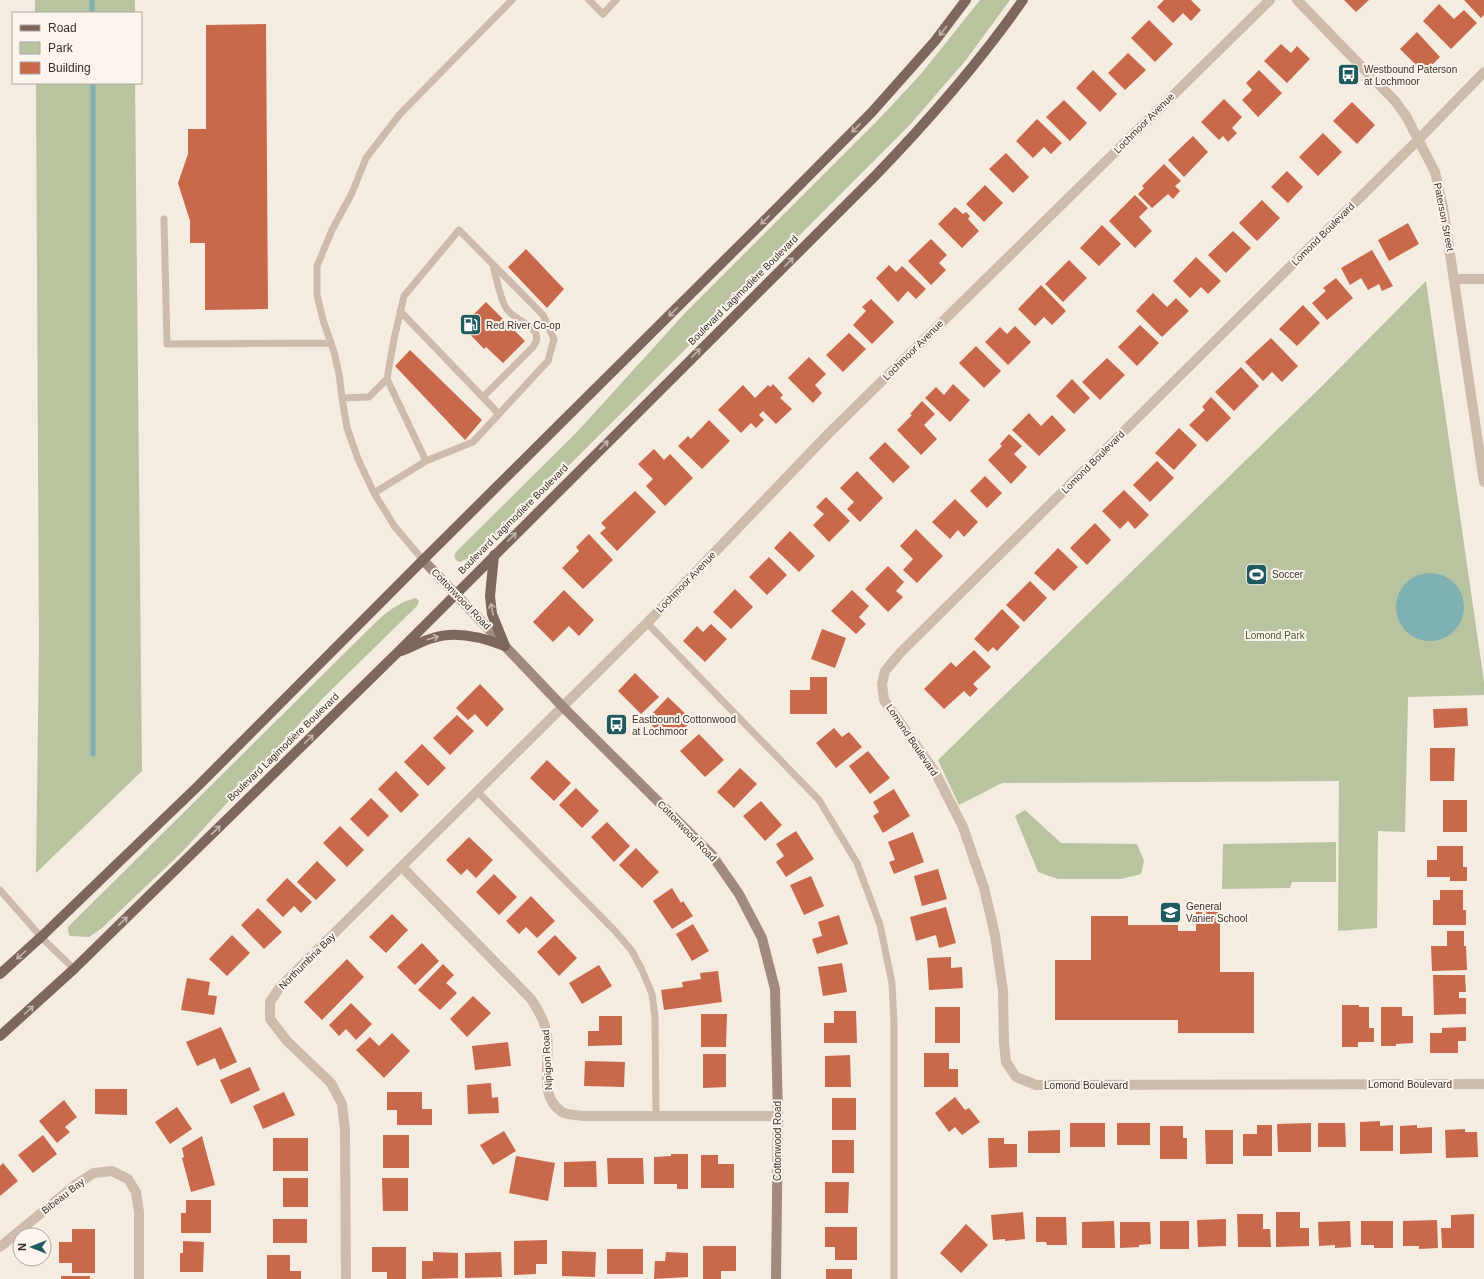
<svg xmlns="http://www.w3.org/2000/svg" width="1484" height="1279" font-family="Helvetica,sans-serif">
	<style>
		.green { fill: #b8c4a0 }
		.water { fill: #7fb0b2 }
		.lines { fill: none; stroke-linecap: round; stroke-linejoin: round }
		.stream { stroke: #7fb0b2; stroke-width: 5 }
		.building { fill: #c8694b }
		.lane { stroke: #cdbbac; stroke-width: 7 }
		.street { stroke: #cdbbac; stroke-width: 10 }
		.secondary { stroke: #a18a7d; stroke-width: 10 }
		.primary { stroke: #7d675c; stroke-width: 10 }
		.oneway { stroke: #c2b5ac }
		.labels { text-anchor: middle; dominant-baseline: central; stroke-width: 4; stroke-linejoin: round; paint-order: stroke }
		.poi-label { font-size: 10px; fill: #3b302b; stroke: #fbf5ee; text-anchor: start }
		.street-label { font-size: 10px; fill: #3b302b; stroke: #fbf5ee }
		.park-label { font-size: 10px; fill: #4a5a2e; stroke: #fbf5ee }
	</style>
	<rect width="100%" height="100%" fill="#f4ebe1"/>
	<!-- green -->
	<path class="green" d="M35 0H135V13H35Z
		M980 0H1010L966 60 907 128 483 551 460 562C455 560 454 558 455 553L577 432 685 313 878 120 921 74Z
		M36 83H135L142 771 36 873 39 646Z
		M1426 281 1484 682V695L1408 697 1405 832 1378 831 1377 928 1338 931 1339 781 1002 783 959 805 938 760 1322 386Z
		M416 598 419 601 417 606 323 698 181 853 102 928 89 937 70 936 68 931V927L377 621C388 611 401 601 416 598Z
		M1025 810 1061 843 1137 844 1144 861 1141 874 1121 879H1058L1038 872 1015 816Z
		M1336 842V882H1292L1290 888 1222 889 1223 844Z"/>
	<!-- water -->
	<path class="water" d="M1396 607a34 34 0 1 1 68 0a34 34 0 1 1-68 0Z"/>
	<g class="lines">
		<!-- stream -->
		<path class="stream" d="M92 0V13
			M93 754V83"/>
	</g>
	<!-- building -->
	<path class="building" d="M1164 0H1191L1201 10 1191 21 1183 13 1173 23 1157 7Z
		M1344 0H1369L1356 12Z
		M1464 0H1484V15L1481 18Z
		M1439 4 1454 19 1464 10 1477 23 1451 49 1423 21Z
		M1149 20 1173 44 1155 62 1131 38Z
		M266 24 268 309 205 310V243H190V221L178 183 188 154V129H206V25Z
		M1417 32 1440 57 1424 73 1400 49Z
		M1281 44 1291 53 1297 46 1310 59 1287 83 1264 61Z
		M1128 53 1146 70 1125 90 1108 73Z
		M1093 70 1117 94 1100 112 1076 88Z
		M1259 70 1282 93 1258 117 1242 100 1252 90 1246 83Z
		M1224 99 1242 117 1232 128 1237 133 1228 142 1223 136 1219 140 1201 122Z
		M1064 100 1087 123 1070 141 1046 117Z
		M1352 102 1375 125 1357 144 1333 121Z
		M1037 119 1062 143 1051 154 1044 147 1033 158 1016 141Z
		M1323 133 1342 152 1318 176 1299 157Z
		M1193 136 1208 152 1184 177 1168 160Z
		M1006 153 1029 177 1013 193 989 169Z
		M1164 164 1181 181 1175 186 1180 191 1173 199 1168 194 1152 208 1138 194 1144 188 1142 186Z
		M1287 171 1303 187 1288 203 1271 187Z
		M985 185 1003 203 984 222 966 204Z
		M1135 195 1148 208 1139 217 1152 231 1135 248 1109 221Z
		M1262 200 1280 218 1257 241 1239 223Z
		M955 207 963 214 966 212 970 216 968 219 979 231 962 248 938 224Z
		M1408 223 1419 244 1389 261 1378 240Z
		M1102 225 1121 244 1099 266 1080 248Z
		M1233 231 1251 248 1226 273 1208 255Z
		M931 239 947 255 939 263 946 270 931 285 908 261Z
		M526 249 564 289 547 308 508 267Z
		M1372 250 1393 286 1382 291 1379 284 1368 290 1361 278 1350 285 1341 268Z
		M1196 257 1221 281 1208 294 1201 287 1190 298 1173 281Z
		M1069 260 1087 278 1063 302 1045 284Z
		M889 265 896 272 902 266 926 289 916 299 908 291 898 302 876 278Z
		M1336 278 1353 298 1327 320 1312 303 1326 291 1323 288Z
		M1041 285 1066 311 1052 325 1044 317 1035 326 1018 309Z
		M1153 293 1167 307 1176 298 1189 311 1162 337 1136 311Z
		M871 299 894 322 872 344 853 325 866 311 862 307Z
		M486 302 525 341 503 363 486 347 484 349 462 326Z
		M1303 305 1320 323 1297 346 1279 329Z
		M1140 325 1159 343 1137 366 1118 347Z
		M1015 326 1031 342 1008 365 985 342 1000 327 1007 334Z
		M849 333 866 349 843 372 826 355Z
		M1271 338 1298 366 1282 382 1272 372 1263 381 1245 362Z
		M976 346 1001 371 984 388 959 363Z
		M410 350 482 420 465 440 395 366Z
		M809 357 826 374 815 385 822 393 813 403 788 378Z
		M1107 358 1125 375 1100 400 1082 382Z
		M1241 367 1259 386 1234 411 1215 392Z
		M1072 379 1090 398 1074 414 1056 396Z
		M773 384 783 395 780 398 792 409 776 424 763 411 759 415 764 420 756 428 751 423 741 433 718 410 743 385 755 398 768 385 770 387Z
		M953 384 970 400 950 422 925 398 936 387 944 395Z
		M1211 397 1231 418 1207 442 1189 425 1205 410 1202 407Z
		M922 401 935 414 924 425 937 439 921 455 897 430 912 415 910 414Z
		M1029 413 1041 426 1052 415 1066 430 1039 456 1012 430Z
		M709 420 730 441 702 469 678 446 688 436 691 439Z
		M1179 428 1197 445 1174 470 1155 453Z
		M1009 434 1022 446 1014 454 1027 467 1011 484 988 460 1002 446 1000 444Z
		M885 442 910 467 893 483 869 458Z
		M654 449 664 460 670 454 693 478 665 506 646 486 653 479 638 464Z
		M1157 461 1174 478 1150 502 1133 485Z
		M857 471 883 498 860 522 847 509 854 502 840 488Z
		M985 476 1002 493 987 508 970 491Z
		M1124 490 1149 515 1135 529 1128 521 1120 529 1102 511Z
		M635 491 656 512 617 551 600 533 606 528 601 523Z
		M826 497 850 521 829 542 813 525 824 514 816 507Z
		M955 499 978 522 964 537 958 530 950 539 932 522Z
		M1095 523 1111 540 1087 565 1070 548Z
		M916 529 943 556 917 583 903 570 913 559 900 546Z
		M790 531 815 556 799 572 774 548Z
		M589 534 613 560 583 589 562 568 579 551 576 547Z
		M1058 548 1078 567 1054 591 1034 573Z
		M769 557 787 575 767 595 749 577Z
		M888 566 904 582 896 591 903 597 888 612 865 589Z
		M1030 581 1047 598 1024 622 1006 605Z
		M735 589 753 607 731 629 713 612Z
		M564 590 594 620 579 636 569 626 553 642 533 622Z
		M852 590 869 606 859 617 866 624 856 634 831 611Z
		M1002 609 1020 627 997 651 993 647 988 652 974 639Z
		M711 624 727 639 705 662 683 641 697 626 703 632Z
		M822 629 846 638 835 668 811 659Z
		M974 650 991 667 973 684 978 689 970 697 964 691 944 709 924 689 951 662 956 667Z
		M635 673 659 697 641 714 618 691Z
		M810 677H827V714H790V690H810Z
		M480 684 504 709 487 727 475 714 468 720 456 708Z
		M668 697 692 720 677 736 667 727 661 734 646 720Z
		M1467 708 1468 726 1434 728 1433 709Z
		M457 715 474 731 450 755 433 738Z
		M834 728 842 737 849 732 862 747 836 768 816 743Z
		M699 734 724 760 705 777 680 751Z
		M422 744 446 768 428 786 404 762Z
		M1430 748H1455L1454 781H1430Z
		M868 751 890 778 870 794 849 766Z
		M547 760 571 783 554 801 530 778Z
		M740 768 757 784 734 808 717 792Z
		M396 771 419 795 401 813 378 789Z
		M576 788 599 811 582 828 559 805Z
		M894 789 910 816 883 833 873 816 879 812 873 802Z
		M371 798 389 816 368 837 350 819Z
		M1443 800H1467V832H1443Z
		M761 801 782 825 765 841 743 816Z
		M607 822 630 846 614 862 591 837Z
		M340 826 364 850 347 867 323 843Z
		M796 831 814 859 786 877 776 862 784 856 776 844Z
		M913 832 924 862 894 874 889 862 895 860 888 842Z
		M469 837 493 860 476 878 467 869 461 875 446 860Z
		M1437 846H1463V867H1467V881H1450V877H1427V860H1437Z
		M636 848 659 872 642 888 619 865Z
		M317 861 336 880 316 900 297 882Z
		M938 869 947 899 922 906 914 876Z
		M494 874 517 897 499 915 476 892Z
		M811 876 824 906 804 915 790 885Z
		M287 878 312 902 301 913 294 906 283 917 266 900Z
		M672 888 681 903 683 901 693 916 672 929 653 901Z
		M1440 890H1463V910H1466V925H1433V900H1440Z
		M531 896 555 921 537 938 526 927 519 934 506 921Z
		M946 907 956 943 939 948 936 935 916 941 910 917Z
		M258 908 282 932 264 949 241 925Z
		M1196 910H1220V972H1254V1033H1178V1020H1055V960H1091V916H1128V925H1178V931H1196Z
		M392 914 408 930 386 953 369 937Z
		M839 915 848 944 817 954 812 939 822 936 818 922Z
		M693 924 709 951 692 961 676 934Z
		M1447 931H1464V946H1466L1467 970 1432 971 1431 946H1447Z
		M232 935 250 953 227 976 209 959Z
		M555 935 577 958 559 976 537 952Z
		M422 943 439 961 415 985 397 967Z
		M951 957V968L962 967 963 988 929 990 927 958Z
		M347 959 364 977 322 1020 304 1002Z
		M842 963 847 992 823 996 818 967Z
		M443 964 454 975 446 983 457 993 440 1010 418 990Z
		M599 965 612 986 582 1004 569 983Z
		M718 971 722 1002 664 1010 661 990 683 987 682 982 701 979 700 973Z
		M1433 975H1465L1466 992H1459V998H1466V1014L1434 1015Z
		M187 978 210 982 208 995 217 996 214 1015 181 1010Z
		M473 996 491 1013 467 1037 450 1019Z
		M351 1003 372 1024 356 1040 346 1029 339 1036 329 1025Z
		M1342 1005H1359V1007H1369V1028H1374V1042H1358V1047H1342Z
		M935 1007H960V1043H935Z
		M1381 1007H1402V1016H1413V1043L1396 1044V1046H1381Z
		M834 1011H856L857 1043H824V1023H834Z
		M701 1014H727L726 1047H701Z
		M599 1016H622V1045L588 1046V1031H599Z
		M221 1027 237 1062 220 1070 215 1058 197 1066 186 1042Z
		M1466 1027V1041H1458V1053H1430V1033H1442V1028Z
		M392 1033 410 1051 384 1078 356 1050 370 1037 379 1046Z
		M508 1042 511 1066 475 1070 472 1046Z
		M924 1053H949V1069H958V1087H924Z
		M703 1054H726V1087L703 1088Z
		M850 1055 851 1087H825V1056Z
		M585 1061 625 1062 624 1087 584 1086Z
		M250 1067 260 1090 231 1104 220 1080Z
		M491 1083 492 1098 498 1097 499 1113 468 1114 467 1085Z
		M95 1089H127V1115L95 1114Z
		M284 1092 295 1115 263 1129 253 1106Z
		M387 1092H422V1109H432V1125H397V1110H387Z
		M955 1097 965 1110 969 1108 980 1122 962 1135 955 1127 949 1132 935 1113Z
		M832 1098H856V1130H832Z
		M64 1100 77 1117 65 1127 70 1132 57 1143 39 1121Z
		M177 1107 192 1129 170 1144 155 1122Z
		M1380 1121V1126L1393 1125V1151H1360V1122Z
		M1070 1123H1105V1147H1070Z
		M1117 1123H1150V1145H1117Z
		M1311 1123V1152H1278L1277 1124Z
		M1318 1123H1345L1346 1147H1318Z
		M1257 1125H1272V1156H1243V1134H1257Z
		M1417 1125V1128L1432 1127V1153L1400 1154V1126Z
		M1160 1126H1183V1138H1187V1159H1160Z
		M1465 1129V1132H1477L1478 1157 1446 1158 1445 1130Z
		M1060 1130V1153H1028V1131Z
		M1205 1130H1233V1164H1206Z
		M504 1131 516 1151 493 1165 480 1145Z
		M43 1135 57 1154 33 1173 18 1155Z
		M383 1135H409V1168H383Z
		M202 1136 215 1185 191 1192 182 1158 184 1157 182 1148Z
		M273 1138H308V1171H273Z
		M988 1138H1004V1144H1017V1167L989 1168Z
		M832 1140H854V1173H832Z
		M671 1154H688V1189H677V1184H654V1157L671 1156Z
		M701 1155H718V1164H734V1188H701Z
		M516 1156 555 1163 548 1201 509 1193Z
		M607 1158H643L644 1184H608Z
		M596 1161 597 1187H564V1162Z
		M3 1163 18 1181 0 1196V1166Z
		M283 1178H308V1207H283Z
		M382 1178H408V1211H383Z
		M825 1182H849L848 1213H825Z
		M186 1200H211V1233H181V1213H186Z
		M1023 1212 1025 1239 1005 1241V1239L993 1240 991 1215Z
		M1276 1212H1300V1228H1309V1246L1276 1247Z
		M1237 1214H1263V1229H1270L1271 1247H1238Z
		M1474 1214V1248H1442L1441 1228H1451V1215Z
		M1036 1217H1066L1067 1245H1047L1046 1242H1036Z
		M273 1219H307V1243H273Z
		M1226 1219V1246L1198 1247 1197 1220Z
		M1437 1220 1438 1248 1419 1249V1246H1403V1221Z
		M1114 1221 1115 1248H1082V1222Z
		M1160 1221H1189V1249H1160Z
		M1350 1221 1351 1247 1335 1248V1245L1319 1246 1318 1222Z
		M1361 1221H1393V1248H1374V1245H1361Z
		M1120 1222H1150L1151 1244 1139 1245V1247L1120 1248Z
		M966 1224 988 1245 961 1273 940 1253Z
		M825 1227H857V1260H835V1247H825Z
		M72 1229H95V1273H72V1263H59V1242H72Z
		M547 1240V1264H536V1274L514 1275V1241Z
		M183 1241 204 1242 203 1272H180V1253H183Z
		M703 1246H736V1271H721V1279H703Z
		M372 1247H406V1279H387V1272H372Z
		M607 1249H643V1274H607Z
		M562 1251 596 1252 595 1277 562 1276Z
		M433 1252 458 1253V1278L422 1279V1261H433Z
		M501 1252 502 1277 465 1278V1253Z
		M666 1252 688 1253V1277L654 1279 655 1261H665Z
		M267 1255H290V1271H301V1279H267Z
		M826 1269H852V1279H826Z
		M61 1276H90V1279H61Z"/>
	<g class="lines">
		<!-- lane -->
		<path class="lane" d="M589 0 603 14 616 0
			M164 219 167 344 331 343
			M400 311 499 414
			M387 379 426 461
			M483 397 532 348C549 327 515 323 506 308 500 298 496 277 493 265
			M342 398 369 397 387 379 394 339 404 296 459 230 543 315 554 339 548 361 473 442 426 461 374 493
			M423 560 395 527 374 493 358 459 347 428 342 398 339 374 334 352 323 320 317 295V266L332 230 352 193 366 158 400 114 512 0
			M647 623 819 800 857 863 880 925 892 983 894 1025V1279
			M478 792 615 931 632 951 642 970 652 994 655 1017 656 1117
			M0 890 41 937 74 969"/>
		<!-- street -->
		<path class="street" d="M1297 0 1395 101 1406 116 1435 172 1443 207 1484 482
			M1484 72 1418 140 901 652 885 671 882 684 884 700 935 772 963 827 984 888 995 935 1003 991 1004 1043 1006 1062 1016 1077 1036 1085 1484 1084
			M1454 279H1484
			M402 867 531 999C539 1012 545 1021 547 1036 551 1060 537 1096 562 1112 567 1115 577 1115 583 1116H778
			M0 1247 75 1185 94 1173 112 1171 128 1179 136 1192 139 1212V1279
			M346 1279 345 1131 342 1104 331 1083 287 1041 270 1019V1002L280 987 647 623 829 433 1270 0"/>
		<!-- secondary -->
		<path class="secondary" d="M423 560 562 706 712 855 739 894 762 938 775 989 778 1116 776 1279"/>
		<!-- primary -->
		<path class="primary" d="M494 555 490 596 492 614 505 646
			M401 651C412 647 422 641 433 638 456 630 482 637 505 646
			M0 974 41 937 197 787 423 560 760 225 872 112 935 41 966 0
			M0 1036 74 969 397 653 875 176C929 120 979 63 1023 0"/>
	</g>
	<!-- one-way arrows -->
	<defs><path id="oneway-shaft" d="M-6 0H5M1.5-3L5.5 0L1.5 3" fill="none" stroke-width="1.6" stroke-linecap="round" stroke-linejoin="round"/></defs>
	<g class="oneway">
		<use href="#oneway-shaft" transform="translate(943 31) rotate(128)"/>
		<use href="#oneway-shaft" transform="translate(856 128) rotate(135)"/>
		<use href="#oneway-shaft" transform="translate(765 220) rotate(135)"/>
		<use href="#oneway-shaft" transform="translate(789 262) rotate(-45)"/>
		<use href="#oneway-shaft" transform="translate(673 312) rotate(135)"/>
		<use href="#oneway-shaft" transform="translate(696 353) rotate(-45)"/>
		<use href="#oneway-shaft" transform="translate(604 445) rotate(-45)"/>
		<use href="#oneway-shaft" transform="translate(512 537) rotate(-45)"/>
		<use href="#oneway-shaft" transform="translate(492 609) rotate(-101)"/>
		<use href="#oneway-shaft" transform="translate(433 638) rotate(-17)"/>
		<use href="#oneway-shaft" transform="translate(309 739) rotate(-44)"/>
		<use href="#oneway-shaft" transform="translate(216 830) rotate(-44)"/>
		<use href="#oneway-shaft" transform="translate(123 921) rotate(-44)"/>
		<use href="#oneway-shaft" transform="translate(21 955) rotate(139)"/>
		<use href="#oneway-shaft" transform="translate(29 1010) rotate(-42)"/>
	</g>
	<!-- icons -->
	<defs>
		<symbol id="bus-square" viewBox="-11 -11 22 22"><rect x="-9" y="-9" width="18" height="18" rx="4" fill="#1f5a5e" stroke="#fbf5ee"/><path d="M-5-6H5V4H4V6H2V4H-2V6H-4V4H-5ZM-3.5-4V0h7V-4ZM-3.5 1.2v1.5H-2V1.2ZM2 1.2v1.5H3.5V1.2Z" fill="#fff"/></symbol>
		<symbol id="fuel-square" viewBox="-11 -11 22 22"><rect x="-9" y="-9" width="18" height="18" rx="4" fill="#1f5a5e" stroke="#fbf5ee"/><path d="M-5.5-6h7V0h2V4h1.3V-2.5L3-4.5l.8-.8L6-3V5H2.5V1h-1V6h-7ZM-4.2-4.7v3.2H.2V-4.7Z" fill="#fff"/></symbol>
		<symbol id="stadium-square" viewBox="-11 -11 22 22"><rect x="-9" y="-9" width="18" height="18" rx="4" fill="#1f5a5e" stroke="#fbf5ee"/><path d="M0-5a6.5 5 0 1 0 0 10a6.5 5 0 1 0 0-10ZM-3.5-1.8h7v3.6h-7Z" fill="#fff"/></symbol>
		<symbol id="school-square" viewBox="-11 -11 22 22"><rect x="-9" y="-9" width="18" height="18" rx="4" fill="#1f5a5e" stroke="#fbf5ee"/><path d="M0-5L7-2L0 1L-7-2ZM-4 1L0 2.5L4 1V4Q0 6-4 4Z" fill="#fff"/></symbol>
	</defs>
	<g fill-rule="evenodd">
		<use href="#bus-square" x="1336" y="62" width="25" height="25"/>
		<use href="#fuel-square" x="458" y="312" width="25" height="25"/>
		<use href="#stadium-square" x="1244" y="562" width="25" height="25"/>
		<use href="#bus-square" x="604" y="712" width="25" height="25"/>
		<use href="#school-square" x="1158" y="900" width="25" height="25"/>
	</g>
	<g class="labels">
		<!-- poi labels -->
		<g class="poi-label">
			<text x="1364" y="69">Westbound Paterson<tspan x="1364" dy="12">at Lochmoor</tspan></text>
			<text x="486" y="325">Red River Co-op</text>
			<text x="1272" y="574">Soccer</text>
			<text x="632" y="719">Eastbound Cottonwood<tspan x="632" dy="12">at Lochmoor</tspan></text>
			<text x="1186" y="906">General<tspan x="1186" dy="12">Vanier School</tspan></text>
		</g>
		<!-- street labels -->
		<g class="street-label">
			<text transform="translate(1144 123) rotate(-45)">Lochmoor Avenue</text>
			<text transform="translate(1444 217) rotate(79)">Paterson Street</text>
			<text transform="translate(1323 234) rotate(-45)">Lomond Boulevard</text>
			<text transform="translate(743 290) rotate(-45)">Boulevard Lagimodière Boulevard</text>
			<text transform="translate(913 350) rotate(-45)">Lochmoor Avenue</text>
			<text transform="translate(1093 462) rotate(-45)">Lomond Boulevard</text>
			<text transform="translate(513 519) rotate(-45)">Boulevard Lagimodière Boulevard</text>
			<text transform="translate(686 582) rotate(-46)">Lochmoor Avenue</text>
			<text transform="translate(461 599) rotate(46)">Cottonwood Road</text>
			<text transform="translate(912 740) rotate(56)">Lomond Boulevard</text>
			<text transform="translate(283 747) rotate(-44)">Boulevard Lagimodière Boulevard</text>
			<text transform="translate(687 831) rotate(46)">Cottonwood Road</text>
			<text transform="translate(307 961) rotate(-45)">Northumbria Bay</text>
			<text transform="translate(547 1060) rotate(-93)">Nipigon Road</text>
			<text x="1410" y="1084">Lomond Boulevard</text>
			<text x="1086" y="1085">Lomond Boulevard</text>
			<text transform="translate(777 1141) rotate(-90)">Cottonwood Road</text>
			<text transform="translate(63 1196) rotate(-38)">Bibeau Bay</text>
		</g>
		<!-- park labels -->
		<g class="park-label">
			<text x="1275" y="635">Lomond Park</text>
		</g>
	</g>
	<!-- legend -->
	<rect x="12" y="12" width="130" height="72" fill="#fbf5ee" stroke="#aea6a0"/>
	<rect x="20" y="25" width="20" height="6" fill="#7d675c" stroke="#aea6a0"/>
	<text x="48" y="32" font-size="12" fill="#3b302b">Road</text>
	<rect x="20" y="42" width="20" height="12" fill="#b8c4a0" stroke="#aea6a0"/>
	<text x="48" y="52" font-size="12" fill="#3b302b">Park</text>
	<rect x="20" y="62" width="20" height="12" fill="#c8694b" stroke="#aea6a0"/>
	<text x="48" y="72" font-size="12" fill="#3b302b">Building</text>
	<!-- north arrow -->
	<g transform="translate(32 1247) rotate(270)"><circle r="19" fill="#fbf5ee" stroke="#aea6a0"/>
	<path d="M0-3L7 15L0 10L-7 15Z" fill="#1f5a5e"/>
	<text y="-6" font-size="11" font-weight="bold" text-anchor="middle" fill="#3b302b">N</text>
	</g>
</svg>
